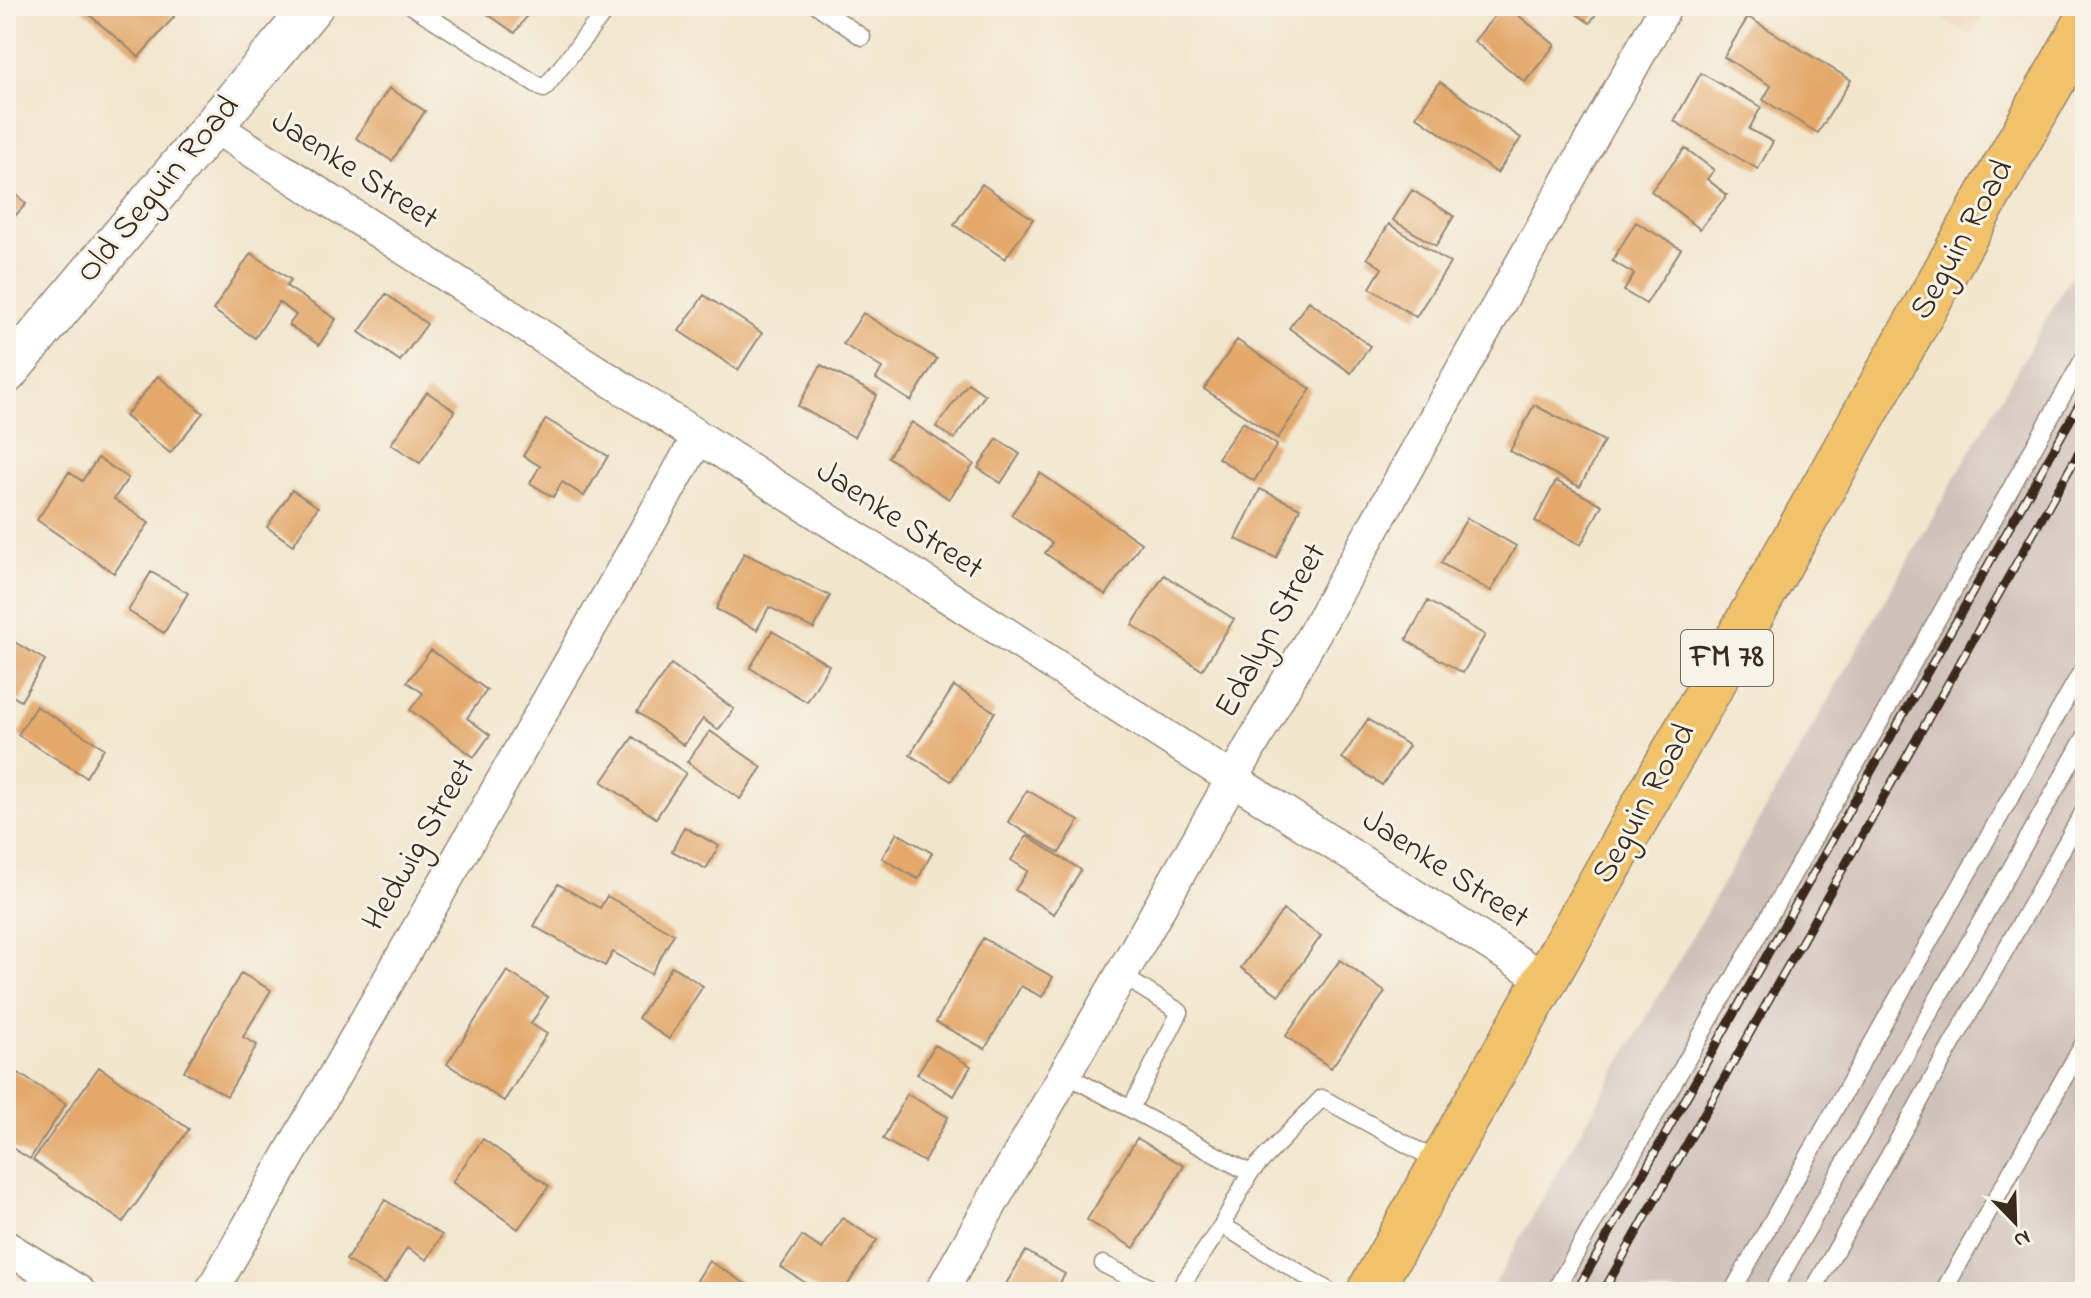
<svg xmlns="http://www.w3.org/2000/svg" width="2091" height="1298" font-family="'Indie Flower',sans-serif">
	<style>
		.built { fill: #f0d5bc }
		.industrial { fill: #cec1b9 }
		.building { fill: #e3a86a }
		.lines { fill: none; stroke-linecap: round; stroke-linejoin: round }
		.service-casing { stroke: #968876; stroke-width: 19 }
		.minor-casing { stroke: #968876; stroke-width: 35 }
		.tertiary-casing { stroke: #968876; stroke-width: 43 }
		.primary-casing { stroke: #968876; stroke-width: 47 }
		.service { stroke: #fff; stroke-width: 16 }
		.minor { stroke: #fff; stroke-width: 32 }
		.tertiary { stroke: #fff; stroke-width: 40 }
		.primary { stroke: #f2c26a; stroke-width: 44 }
		.rail-casing { stroke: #3b2a1e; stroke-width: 9 }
		.rail { stroke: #f7f3e8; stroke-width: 6; stroke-dasharray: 18; stroke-linecap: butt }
		.labels { text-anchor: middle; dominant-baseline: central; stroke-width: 6; stroke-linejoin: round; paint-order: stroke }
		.shield { fill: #f7f3e8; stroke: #73665b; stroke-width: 2 }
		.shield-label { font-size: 32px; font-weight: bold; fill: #3b2a1e }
		.street-label { font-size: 34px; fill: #3b2a1e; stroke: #f7f3e8 }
	</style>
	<rect width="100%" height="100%" fill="#f7f3e8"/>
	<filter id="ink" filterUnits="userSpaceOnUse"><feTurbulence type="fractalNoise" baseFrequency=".0125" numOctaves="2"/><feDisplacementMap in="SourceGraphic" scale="16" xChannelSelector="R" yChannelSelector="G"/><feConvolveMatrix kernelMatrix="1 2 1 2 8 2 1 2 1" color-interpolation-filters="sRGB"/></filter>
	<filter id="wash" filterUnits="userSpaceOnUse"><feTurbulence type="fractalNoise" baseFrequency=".006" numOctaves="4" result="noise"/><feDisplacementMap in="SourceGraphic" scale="32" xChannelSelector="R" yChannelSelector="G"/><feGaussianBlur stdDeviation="1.8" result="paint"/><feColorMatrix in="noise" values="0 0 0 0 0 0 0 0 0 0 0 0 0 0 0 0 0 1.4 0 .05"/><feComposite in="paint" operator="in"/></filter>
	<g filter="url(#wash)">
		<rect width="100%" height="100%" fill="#f1e6cd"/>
		<!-- built -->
		<path class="built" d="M1921 6H1988L1971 36Z"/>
		<!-- industrial -->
		<path class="industrial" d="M2085 251V1292H1490L1540 1203Z"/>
		<g id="blocks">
			<!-- building -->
			<path class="building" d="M79 6H162L174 17 139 57Z
				M476 6H534L515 33Z
				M1503 6H1507L1555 45 1525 82 1474 41Z
				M1565 6H1601L1590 23Z
				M1748 17 1851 80 1818 133 1763 100 1771 86 1724 57Z
				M1701 73 1761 107 1749 129 1773 142 1758 169 1674 121Z
				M1440 82 1521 138 1497 173 1416 116Z
				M389 88 425 111 392 161 356 138Z
				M1685 148 1714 170 1707 179 1727 195 1700 229 1651 191Z
				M982 184 1033 219 1005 259 954 225Z
				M6 185 26 204 6 226Z
				M1412 190 1454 216 1436 246 1393 220Z
				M1636 222 1681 249 1646 304 1624 291 1634 274 1612 261Z
				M1389 224 1450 263 1416 317 1370 288 1382 268 1367 258Z
				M251 253 291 280 286 286 336 319 319 345 289 325 296 315 279 302 255 338 213 310Z
				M386 294 427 324 400 361 359 332Z
				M704 295 762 333 738 370 679 331Z
				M1309 301 1370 346 1351 373 1289 328Z
				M863 313 937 359 911 401 876 379 882 368 843 344Z
				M1237 340 1311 389 1278 438 1204 389Z
				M821 365 877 395 854 437 798 406Z
				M158 376 203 413 170 453 125 416Z
				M968 383 985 395 954 439 936 427Z
				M427 392 455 411 420 463 391 444Z
				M1534 405 1604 441 1580 487 1510 451Z
				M546 419 608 456 584 496 562 482 553 497 530 483 540 466 523 456Z
				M912 422 974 464 949 499 888 457Z
				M1243 422 1277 445 1254 481 1218 458Z
				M997 439 1020 454 1001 483 978 468Z
				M98 458 128 478 114 499 149 523 114 573 37 520 69 472 82 481Z
				M1040 473 1141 543 1106 595 1045 553 1052 543 1011 515Z
				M1556 481 1602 505 1581 545 1535 521Z
				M1260 489 1300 508 1276 558 1236 539Z
				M292 490 318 507 293 545 267 527Z
				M1467 518 1516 546 1491 591 1441 563Z
				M744 553 830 596 814 629 769 607 757 630 716 609Z
				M151 572 188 593 164 633 128 611Z
				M1164 575 1234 619 1202 670 1132 625Z
				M1428 601 1485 635 1463 673 1406 640Z
				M772 631 829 665 807 702 750 668Z
				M6 637 45 660 21 701 6 692Z
				M431 650 487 690 467 718 490 735 474 757 410 710 423 693 407 682Z
				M671 664 734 709 718 730 703 719 684 745 637 712Z
				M954 686 995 712 951 781 910 755Z
				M36 706 104 748 86 777 18 735Z
				M1368 719 1409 746 1382 785 1342 758Z
				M710 731 762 767 740 799 687 762Z
				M633 737 686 773 656 818 602 782Z
				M1027 790 1079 821 1059 853 1008 822Z
				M684 827 719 846 706 869 672 851Z
				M897 833 932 853 918 879 882 858Z
				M1027 836 1081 870 1054 914 1015 890 1028 871 1011 860Z
				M558 884 600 908 607 896 674 934 651 974 613 952 605 966 534 926Z
				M1283 910 1321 936 1279 995 1241 968Z
				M983 938 1053 977 1042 997 1021 986 985 1049 936 1022Z
				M1340 960 1385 992 1331 1068 1286 1036Z
				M672 966 703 986 669 1039 638 1018Z
				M507 971 548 997 531 1024 547 1034 504 1101 447 1064Z
				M241 973 271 990 243 1037 257 1045 227 1096 184 1071Z
				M935 1045 971 1066 954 1096 917 1074Z
				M6 1065 66 1104 30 1159 6 1144Z
				M99 1067 189 1129 123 1222 33 1160Z
				M907 1094 948 1117 924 1162 883 1139Z
				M1137 1138 1184 1166 1134 1248 1087 1220Z
				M483 1139 549 1186 518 1229 452 1182Z
				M385 1200 442 1235 427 1260 407 1248 385 1284 346 1260Z
				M842 1218 877 1240 843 1292H820L781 1267 802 1236 822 1249Z
				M1026 1251 1065 1274 1057 1288 1063 1292H1001Z
				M709 1261 759 1292H690Z"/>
		</g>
	</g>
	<g filter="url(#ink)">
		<use href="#blocks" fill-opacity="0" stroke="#968876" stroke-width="2"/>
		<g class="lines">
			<defs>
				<path id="service" d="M412 6 544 89 609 6
					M818 6 862 37
					M1121 975 1180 1012 1131 1108
					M1065 1074 1250 1173 1222 1225 1331 1292
					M1250 1173 1322 1098 1441 1163
					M1103 1264 1159 1292
					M1177 1292 1222 1225
					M1554 1292 1863 752 2085 356
					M1732 1292 2085 665
					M1772 1292 2085 737
					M1812 1292 2085 809
					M1943 1292 2085 1041"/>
				<path id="minor" d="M212 125 1546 980
					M6 1247 79 1292
					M211 1292 698 438
					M941 1292 1232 780 1666 6"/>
				<path id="tertiary" d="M6 374 313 6"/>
				<path id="primary" d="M1369 1292 2085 24"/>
			</defs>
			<!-- service casing -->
			<use href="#service" class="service-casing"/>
			<!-- minor casing -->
			<use href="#minor" class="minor-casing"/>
			<!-- tertiary casing -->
			<use href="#tertiary" class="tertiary-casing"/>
			<!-- primary casing -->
			<use href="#primary" class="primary-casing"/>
			<!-- service -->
			<use href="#service" class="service"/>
			<!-- minor -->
			<use href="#minor" class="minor"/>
			<!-- tertiary -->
			<use href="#tertiary" class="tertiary"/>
			<!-- primary -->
			<use href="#primary" class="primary"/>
			<defs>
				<path id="rail" d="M1576 1292 2085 394
					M1603 1292 2085 442"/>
			</defs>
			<!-- rail casing -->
			<use href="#rail" class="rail-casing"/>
			<!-- rail -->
			<use href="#rail" class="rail"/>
		</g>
	</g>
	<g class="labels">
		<!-- shield labels -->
		<rect class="shield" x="1681" y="630" width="92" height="56" rx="6"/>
		<g class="shield-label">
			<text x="1727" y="658">FM 78</text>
		</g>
		<!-- street labels -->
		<g class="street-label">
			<text transform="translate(354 171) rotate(33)">Jaenke Street</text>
			<text transform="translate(159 190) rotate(-50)">Old Seguin Road</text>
			<text transform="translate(1963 240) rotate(-61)">Seguin Road</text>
			<text transform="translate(899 521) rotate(33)">Jaenke Street</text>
			<text transform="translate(1272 631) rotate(-61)">Edalyn Street</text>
			<text transform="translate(1645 804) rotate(-61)">Seguin Road</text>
			<text transform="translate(420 845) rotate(-60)">Hedwig Street</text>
			<text transform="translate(1445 870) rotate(33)">Jaenke Street</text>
		</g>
	</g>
	<!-- margin -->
	<rect width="2091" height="1298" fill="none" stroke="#f7f3e8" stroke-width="32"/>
	<!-- north arrow -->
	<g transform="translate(2015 1222) rotate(157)" stroke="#f7f3e8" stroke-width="6" paint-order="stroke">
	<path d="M0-6L14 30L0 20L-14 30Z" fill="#3b2a1e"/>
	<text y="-12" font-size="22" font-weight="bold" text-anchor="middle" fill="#3b2a1e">N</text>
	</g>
</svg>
